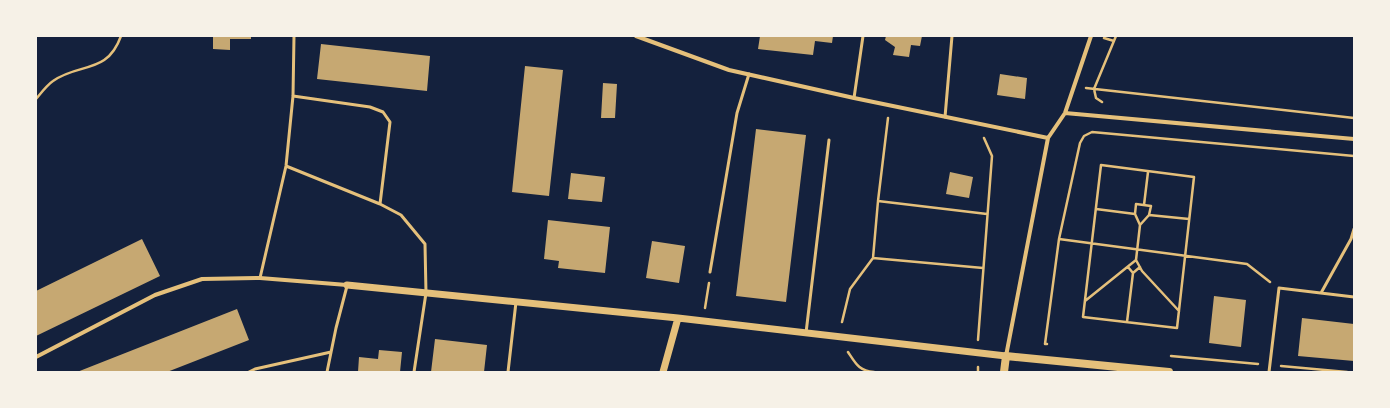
<svg xmlns="http://www.w3.org/2000/svg" width="1390" height="408" font-family="'Noto Sans',sans-serif">
	<style>
		.building { fill: #c6a872 }
		.lines { fill: none; stroke-linecap: round; stroke-linejoin: round }
		.path { stroke: #e5c07b; stroke-width: 2.5 }
		.service { stroke: #e5c07b; stroke-width: 3 }
		.minor { stroke: #e5c07b; stroke-width: 4 }
		.tertiary { stroke: #e5c07b; stroke-width: 7 }
		.secondary { stroke: #e5c07b; stroke-width: 8 }
	</style>
	<rect width="100%" height="100%" fill="#14213d"/>
	<!-- building -->
	<path class="building" d="M213 36H251V39H230V50L213 49Z
		M760 36H833L832 43 815 41 813 55 758 49Z
		M886 36H922L920 46 911 45 909 57 893 55 895 47 885 40Z
		M321 44 430 56 427 91 317 79Z
		M525 66 563 70 549 196 512 192Z
		M1000 74 1027 78 1025 99 997 95Z
		M603 83 617 84 615 118H601Z
		M756 129 806 135 786 302 736 296Z
		M950 172 973 177 969 198 946 194Z
		M571 173 605 177 602 202 568 199Z
		M548 220 610 227 605 273 558 268 559 261 544 259Z
		M142 239 160 276 36 336V291Z
		M652 241 685 246 679 283 646 278Z
		M1214 296 1246 300 1241 347 1209 343Z
		M237 309 249 340 167 372H77Z
		M1302 318 1354 324V361L1298 356Z
		M435 339 487 345 484 372H431Z
		M379 350 402 352 400 372H358L359 357 378 359Z"/>
	<g class="lines">
		<!-- path -->
		<path class="path" d="M1104 38 1114 41
			M1086 88 1354 118
			M36 99C41 93 47 85 53 81 80 62 107 75 121 36
			M1102 102 1096 98 1094 89 1116 36
			M1101 165 1194 177 1177 328 1083 317Z
			M878 201 888 118
			M1144 205 1148 172
			M1096 209 1135 214 1136 204 1151 206 1149 215 1189 219
			M1135 214 1140 225 1149 215
			M1059 239 1080 143 1084 136 1092 132 1354 156
			M1136 260 1142 271 1179 311
			M1128 267 1133 273 1140 267
			M983 268 873 258 878 201 987 214
			M1085 301 1136 260 1140 225
			M705 308 709 283
			M842 322 850 289 873 258
			M1127 322 1133 273
			M978 340 992 156 984 138
			M1047 344H1045L1059 239 1247 264 1270 282
			M848 352C856 364 859 371 874 372
			M1171 356 1258 364
			M1281 366 1347 372
			M978 372V367"/>
		<!-- service -->
		<path class="service" d="M293 96 370 107 383 112 390 122 380 204
			M854 98 863 36
			M945 117 952 36
			M286 166 380 204 401 215 425 244 426 293 414 372
			M710 272 737 113 749 74
			M260 278 286 166 293 96 294 36
			M1321 293 1351 239 1354 229
			M806 333 829 140
			M249 372 255 369 331 352
			M327 372 336 328 347 286
			M508 372 516 302
			M1269 372 1279 288 1354 297"/>
		<!-- minor -->
		<path class="minor" d="M636 36 729 70 854 98 1048 138
			M1065 113 1354 139
			M1006 356 1048 138 1065 113 1091 36
			M36 357 155 295 202 279 260 278 347 285"/>
		<!-- tertiary -->
		<path class="tertiary" d="M347 285 678 318 1006 356
			M663 372 678 318"/>
		<!-- secondary -->
		<path class="secondary" d="M1004 372 1006 356 1169 372"/>
	</g>
	<!-- border -->
	<rect width="1390" height="408" fill="none" stroke="#f6f1e7" stroke-width="74"/>
</svg>
